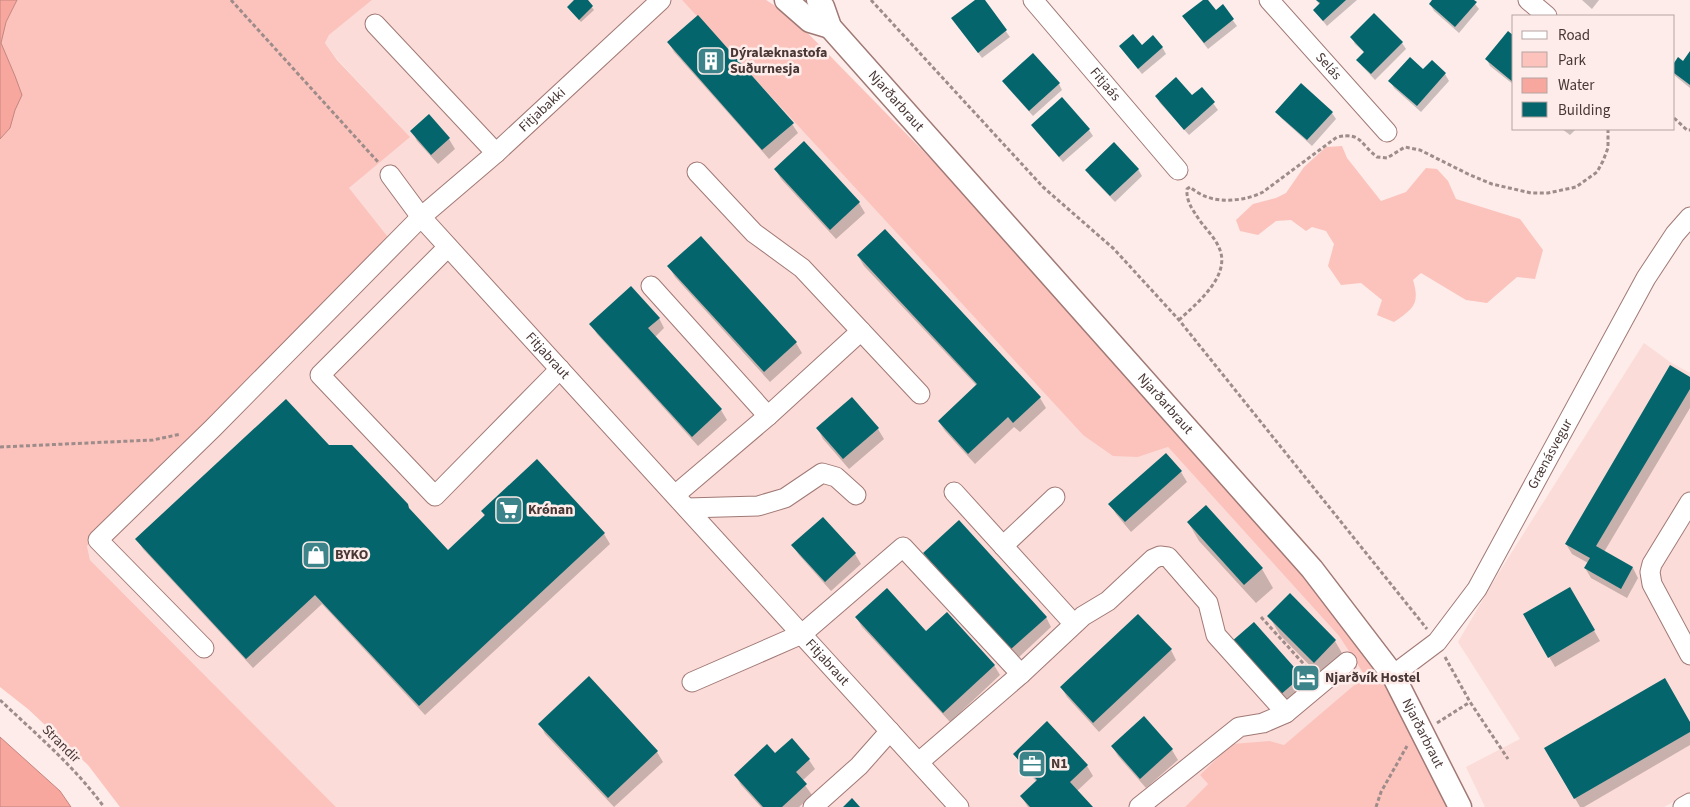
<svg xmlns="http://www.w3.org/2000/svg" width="1690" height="807" font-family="'Source Sans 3',sans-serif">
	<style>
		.built { fill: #fbdcd8 }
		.green { fill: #fbc3bc }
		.water { fill: #f8a79e; stroke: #c3857e }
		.shadow { fill: #0003 }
		.building { fill: #04666c }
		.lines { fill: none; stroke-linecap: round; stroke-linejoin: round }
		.minor-casing { stroke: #a07975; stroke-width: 21 }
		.major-casing { stroke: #a07975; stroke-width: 25 }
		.path { stroke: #9d8c8a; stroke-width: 3; stroke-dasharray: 4 2.5; stroke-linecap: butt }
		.minor { stroke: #fff; stroke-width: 19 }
		.major { stroke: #fff; stroke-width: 22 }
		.labels { text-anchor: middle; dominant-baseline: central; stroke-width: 5; stroke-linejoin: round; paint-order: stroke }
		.poi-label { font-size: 14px; font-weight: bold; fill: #483735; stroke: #fdece9; text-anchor: start }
		.street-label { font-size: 14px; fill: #483735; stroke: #fdece9 }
	</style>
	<rect width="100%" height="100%" fill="#fdece9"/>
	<!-- built -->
	<path class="built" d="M372 0H682L1083 435 1138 457 1168 447 1339 636 1365 677 1284 745 1270 741 1200 775 1208 784 1185 807H336L90 560 87 546 349 188 409 136 337 59 325 43 329 35Z
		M1644 343 1670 362 1690 373V793L1664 807H1485L1466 767 1520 739 1458 642 1498 574Z"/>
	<!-- green -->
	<path class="green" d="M17 0H372L329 35 325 43 337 60 410 137 349 188 391 241 104 524 87 546 90 560 336 807H120L88 765 28 709 0 687V139L10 128 15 109 22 95 15 76 1 43 6 22Z
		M682 0H766L791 16 971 200 1307 575 1383 675 1453 807H1185L1208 784 1200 775 1232 744 1270 741 1284 745 1365 676 1339 636 1168 447 1138 457 1113 456 1083 435Z
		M1342 146 1347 158 1381 201 1406 192 1426 168 1437 169 1448 181 1456 199 1520 219 1543 250 1535 279 1517 277 1487 303 1466 300 1421 273 1413 280C1420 304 1414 308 1394 322L1377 315 1382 300 1361 283 1341 285 1328 266 1334 244 1326 231 1312 227 1306 231 1291 220 1276 221 1258 235 1240 231 1236 220 1253 204 1276 198 1286 193 1304 167 1326 147Z"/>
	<!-- water -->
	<path class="water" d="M0 0H17L6 22 1 43 15 76 22 95 15 110 10 128 0 139Z
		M0 737 60 791 71 807H0Z"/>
	<!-- shadow -->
	<path class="shadow" d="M576 0H586L594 10 581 22 570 10Z
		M977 0H983L1010 37 982 58 957 24Z
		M1205 0H1206L1215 11 1222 6 1237 26 1208 49 1188 23Z
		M1316 0H1357L1327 26 1314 10 1320 5Z
		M1434 0H1472L1479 9 1459 33 1434 11 1430 4Z
		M1582 0H1599L1592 9Z
		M1514 37V85L1490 66 1487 60Z
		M1352 38 1402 43 1406 49 1375 80 1362 66 1358 60 1365 53 1355 44Z
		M669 43 792 124 798 133 769 159 674 52Z
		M1142 46 1162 47 1166 54 1142 74 1120 47Z
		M1690 53V88L1674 75V65L1678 59 1683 62Z
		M1432 62 1445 74 1449 81 1421 112 1394 88 1390 81 1424 71Z
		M1004 81 1059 84 1062 90 1033 116 1008 88Z
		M1202 88 1218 110 1189 135 1160 103 1156 96 1192 97Z
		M1277 112 1332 113 1336 119 1312 146 1281 118Z
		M428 116 449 139 455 149 438 164 417 141 412 131Z
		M1032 125 1089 130 1093 136 1063 162 1036 131Z
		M1562 129H1576L1570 135Z
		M775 169 859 203 865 213 836 239 781 179Z
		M1138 169 1142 176 1115 202 1090 176 1087 170Z
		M858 256 1040 398 1046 408 1020 432 1014 427 975 464 945 431 939 422 977 386 864 266Z
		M669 267 796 343 802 353 770 382 675 277Z
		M659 318 664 328 655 337 721 410 727 420 698 446 597 334 591 324Z
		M1690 378V408L1604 552 1633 568 1638 578 1627 598 1591 578 1585 568 1588 563 1572 554 1566 544Z
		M852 399 878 429 884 439 849 469 823 439 818 429Z
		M329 446 407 505 412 514 448 552 485 517 482 511 537 461 604 534 610 544 425 715 322 604 253 668 143 549 137 539Z
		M1181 472 1187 482 1131 532 1116 514 1110 504Z
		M823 518 855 554 861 564 831 591 799 555 793 546Z
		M1188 522 1262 569 1273 588 1256 603 1199 541Z
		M925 553 1046 617 1051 627 1018 658 931 563Z
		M1570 589 1600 641 1555 667 1525 615Z
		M1290 595 1335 641 1346 660 1325 681 1280 635 1269 616Z
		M856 617 926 633 994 665 1000 675 950 722 862 627Z
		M1171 650 1176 660 1099 732 1067 697 1061 687Z
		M1244 661 1301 677 1312 696 1291 714Z
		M1144 718 1172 750 1178 760 1146 788 1118 756 1112 746Z
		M540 724 657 752 663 762 614 807 545 734Z
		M1690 724V745L1584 807H1580L1546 748Z
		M1015 754 1087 766 1093 776 1077 791 1092 807H1028L1021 796 1037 782 1020 764Z
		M775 755 809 760 815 769 802 781 812 795 799 807H761L741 785 735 775Z"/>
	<!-- building -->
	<path class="building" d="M574 0H588L593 6 579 20 567 7Z
		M975 0H985L1007 30 978 53 951 18Z
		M1203 0H1208L1216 10 1223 4 1234 19 1204 43 1182 16Z
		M1316 0H1346L1323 21 1313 10 1320 3Z
		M1432 0H1474L1477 2 1455 27 1429 4Z
		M1374 13 1403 42 1371 74 1356 60 1364 52 1350 37Z
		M698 15 794 123 762 150 667 42Z
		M1508 31 1514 36V83L1485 59Z
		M1133 34 1142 45 1153 35 1163 47 1138 69 1119 46Z
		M1690 51V85L1674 73V63L1678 57 1683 61Z
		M1033 53 1060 83 1029 111 1002 81Z
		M1410 57 1423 69 1432 60 1446 73 1417 106 1388 81Z
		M1176 77 1192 95 1202 87 1215 102 1184 130 1155 96Z
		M1301 83 1333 112 1307 140 1275 112Z
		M1062 97 1090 129 1059 157 1031 125Z
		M429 114 450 138 431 155 410 131Z
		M804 141 860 202 830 230 774 169Z
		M1114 142 1139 169 1110 196 1085 170Z
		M885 229 1041 397 1013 423 1008 417 968 454 938 421 977 384 857 255Z
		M701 236 797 342 764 372 667 266Z
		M631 286 660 318 648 328 722 409 692 437 589 324Z
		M1670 365 1690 377V389L1596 546 1633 567 1621 589 1584 568 1590 558 1565 544Z
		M852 397 879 428 843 459 816 428Z
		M286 399 329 445H352L408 504 409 508 448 550 485 515 481 511 537 459 605 533 419 706 315 595 246 659 135 539Z
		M1166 453 1182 471 1125 522 1108 504Z
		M1206 505 1263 568 1244 585 1187 522Z
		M823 517 856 553 825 582 791 545Z
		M959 520 1047 617 1011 649 923 553Z
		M1570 587 1595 630 1548 658 1523 614Z
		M887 588 926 631 947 612 995 665 943 713 855 617Z
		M1290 593 1336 640 1314 663 1267 616Z
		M1138 614 1172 649 1093 723 1060 687Z
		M1254 622 1302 676 1279 696 1231 642Z
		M589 676 658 751 608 798 538 724Z
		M1665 678 1690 722V732L1574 799 1544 748Z
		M1144 716 1173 749 1140 779 1111 746Z
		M1047 721 1088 765 1070 782 1093 807H1030L1020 796 1037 780 1013 754Z
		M792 738 810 759 796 772 807 784 782 807H763L734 775 767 744 775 753Z
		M852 798 860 807H843Z"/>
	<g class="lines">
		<defs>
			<g id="minor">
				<path id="s1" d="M1033 0 1178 170"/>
				<path id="s2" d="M1269 0 1387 132"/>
				<path d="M1528 0 1547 16"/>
				<path d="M375 24 496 153"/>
				<path d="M697 172 754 233 802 268 920 394"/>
				<path id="s3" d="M390 175 421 217 959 807"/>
				<path d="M448 247 320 375 435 496 560 369"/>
				<path d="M651 286 768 416"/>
				<path d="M954 492 1074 624"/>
				<path d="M675 495 768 416 861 331"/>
				<path d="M1690 502 1652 564 1650 572 1652 584 1690 655"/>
				<path d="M687 508 758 506 785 498 822 473 836 477 856 495"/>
				<path d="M1003 546 1055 497"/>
				<path id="s4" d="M204 648 98 540 213 428 421 217 496 153 661 0"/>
				<path id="s5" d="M1393 675 1437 642 1477 589 1646 278 1675 234 1690 217"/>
				<path d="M692 682 802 634 903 547 1021 674"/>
				<path d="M919 762 1021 674 1083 616 1108 601 1153 559 1160 556 1168 557 1208 603 1216 635 1286 713"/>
				<path d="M813 807 859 766 890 731"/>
				<path d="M1139 807 1239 727 1263 723 1286 713 1347 662"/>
				<path d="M1683 807 1690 803"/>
			</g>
			<g id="major">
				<path d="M786 0 810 21 830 27"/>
				<path id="s6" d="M818 0 823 7 830 27 1312 569 1393 675 1460 807"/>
			</g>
		</defs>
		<!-- minor casing -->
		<use href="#minor" class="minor-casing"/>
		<!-- major casing -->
		<use href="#major" class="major-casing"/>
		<!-- path -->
		<path class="path" d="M231 0 378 162
			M871 0 1043 187 1114 249 1179 320 1427 629
			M1674 118 1687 130H1690
			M1179 320C1196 304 1230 277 1220 250 1216 239 1207 230 1200 221 1193 210 1186 202 1187 189L1190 187C1195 191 1201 195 1207 197 1224 203 1248 200 1263 192L1337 137C1362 132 1360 144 1377 157L1387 158 1405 147 1420 150 1468 174 1492 184 1531 193H1548L1576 187 1597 172 1603 161 1608 148V129
			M0 447 153 440 181 434
			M1261 617 1311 672
			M1445 657 1470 702 1508 759
			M0 700C36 734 75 767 104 807
			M1437 723 1470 702
			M1376 807 1381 792 1407 746"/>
		<!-- minor -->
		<use href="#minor" class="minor"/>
		<!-- major -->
		<use href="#major" class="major"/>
	</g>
	<!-- icons -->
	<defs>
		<symbol id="building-square" viewBox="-11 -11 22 22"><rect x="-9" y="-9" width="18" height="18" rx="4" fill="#3c8489" stroke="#fdece9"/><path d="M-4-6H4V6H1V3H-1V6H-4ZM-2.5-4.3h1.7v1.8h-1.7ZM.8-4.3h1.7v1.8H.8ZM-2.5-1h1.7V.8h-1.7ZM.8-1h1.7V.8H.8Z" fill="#fff"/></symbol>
		<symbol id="supermarket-square" viewBox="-11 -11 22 22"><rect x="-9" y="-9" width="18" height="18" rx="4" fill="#3c8489" stroke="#fdece9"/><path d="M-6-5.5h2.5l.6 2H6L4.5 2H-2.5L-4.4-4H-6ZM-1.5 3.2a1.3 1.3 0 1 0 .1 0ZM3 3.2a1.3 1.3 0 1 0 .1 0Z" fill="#fff"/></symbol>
		<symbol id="shop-square" viewBox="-11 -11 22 22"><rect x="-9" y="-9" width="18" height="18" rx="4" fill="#3c8489" stroke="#fdece9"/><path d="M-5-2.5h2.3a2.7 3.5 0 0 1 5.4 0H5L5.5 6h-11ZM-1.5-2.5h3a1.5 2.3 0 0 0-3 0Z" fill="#fff"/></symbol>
		<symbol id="hotel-square" viewBox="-11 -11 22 22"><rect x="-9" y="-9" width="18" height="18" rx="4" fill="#3c8489" stroke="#fdece9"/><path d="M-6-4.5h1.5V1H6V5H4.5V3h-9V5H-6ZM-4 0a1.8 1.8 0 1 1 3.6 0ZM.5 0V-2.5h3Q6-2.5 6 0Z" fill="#fff"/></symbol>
		<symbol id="office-square" viewBox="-11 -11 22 22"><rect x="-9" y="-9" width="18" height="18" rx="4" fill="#3c8489" stroke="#fdece9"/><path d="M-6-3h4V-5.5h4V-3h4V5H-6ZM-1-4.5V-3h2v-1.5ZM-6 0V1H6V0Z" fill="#fff"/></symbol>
	</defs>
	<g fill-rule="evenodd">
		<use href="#building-square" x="695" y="45" width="32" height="32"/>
		<use href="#supermarket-square" x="493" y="494" width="32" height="32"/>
		<use href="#shop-square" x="300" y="539" width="32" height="32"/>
		<use href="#hotel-square" x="1290" y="662" width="32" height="32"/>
		<use href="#office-square" x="1016" y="748" width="32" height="32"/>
	</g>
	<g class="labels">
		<!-- poi labels -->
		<g class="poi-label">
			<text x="730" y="53">Dýralæknastofa<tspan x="730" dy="16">Suðurnesja</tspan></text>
			<text x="528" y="510">Krónan</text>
			<text x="335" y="555">BYKO</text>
			<text x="1325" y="678">Njarðvík Hostel</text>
			<text x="1051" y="764">N1</text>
		</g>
		<!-- street labels -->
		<g class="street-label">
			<text stroke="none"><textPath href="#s2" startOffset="89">Selás</textPath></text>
			<text stroke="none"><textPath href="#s1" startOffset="111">Fitjaás</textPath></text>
			<text stroke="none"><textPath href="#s6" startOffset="129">Njarðarbraut</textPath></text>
			<text stroke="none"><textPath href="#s4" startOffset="770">Fitjabakki</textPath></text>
			<text stroke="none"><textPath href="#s3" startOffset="240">Fitjabraut</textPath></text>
			<text stroke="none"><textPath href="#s6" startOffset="534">Njarðarbraut</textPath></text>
			<text stroke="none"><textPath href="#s5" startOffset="275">Grænásvegur</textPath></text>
			<text stroke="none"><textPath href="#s3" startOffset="655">Fitjabraut</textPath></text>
			<text stroke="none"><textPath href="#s6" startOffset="954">Njarðarbraut</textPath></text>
			<text transform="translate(61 744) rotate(45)">Strandir</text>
		</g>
	</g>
	<!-- legend -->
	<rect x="1512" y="15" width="162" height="115" fill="#fdece9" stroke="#b5a4a1"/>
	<rect x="1522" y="31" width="25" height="8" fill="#ffffff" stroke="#b5a4a1"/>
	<text x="1558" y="40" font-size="15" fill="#483735">Road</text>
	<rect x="1522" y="52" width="25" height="15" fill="#fbc3bc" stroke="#b5a4a1"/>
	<text x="1558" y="65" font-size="15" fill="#483735">Park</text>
	<rect x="1522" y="78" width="25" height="15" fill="#f8a79e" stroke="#b5a4a1"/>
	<text x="1558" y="90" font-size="15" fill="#483735">Water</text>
	<rect x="1522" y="102" width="25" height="15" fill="#04666c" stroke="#b5a4a1"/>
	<text x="1558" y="115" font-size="15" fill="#483735">Building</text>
</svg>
